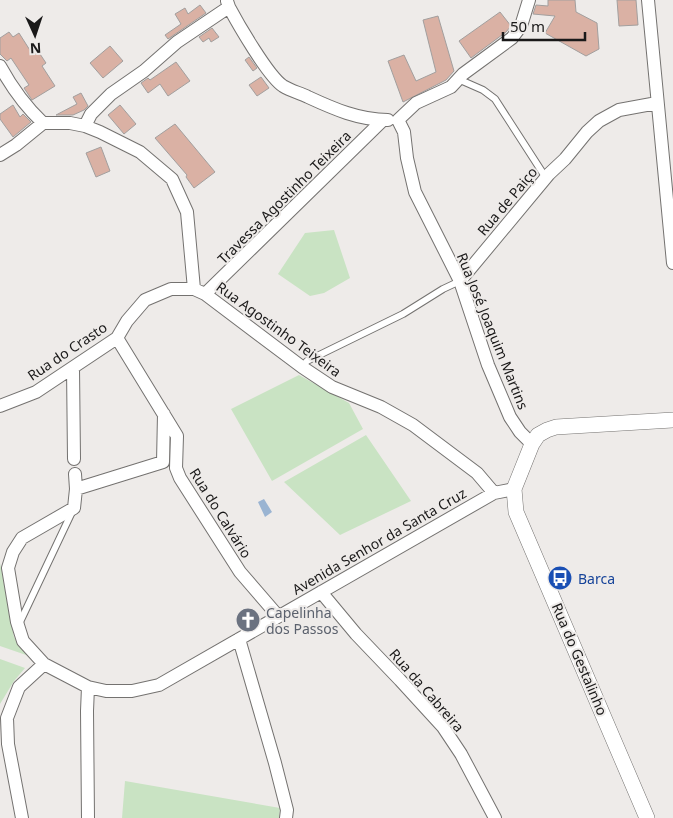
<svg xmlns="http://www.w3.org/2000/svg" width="673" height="818" font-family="'Noto Sans',sans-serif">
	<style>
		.green { fill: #c9e3c3 }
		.water { fill: #9ab4d2 }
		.building { fill: #dab1a4; stroke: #a29f9e }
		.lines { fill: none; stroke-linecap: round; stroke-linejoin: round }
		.service-casing { stroke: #747270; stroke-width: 8 }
		.minor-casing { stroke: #747270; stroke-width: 14 }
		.tertiary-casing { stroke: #747270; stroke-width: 16 }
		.service { stroke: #fff; stroke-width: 6 }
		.minor { stroke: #fff; stroke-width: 12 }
		.tertiary { stroke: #fff; stroke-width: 15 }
		.labels { text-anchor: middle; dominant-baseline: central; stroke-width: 4; stroke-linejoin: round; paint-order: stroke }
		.street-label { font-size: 14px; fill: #1a1919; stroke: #eeebe9 }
		.transit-label { font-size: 14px; fill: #164399; stroke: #eeebe9; text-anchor: start }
		.worship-label { font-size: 14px; fill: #5b616d; stroke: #eeebe9; text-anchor: start }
	</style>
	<rect width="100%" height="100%" fill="#eeebe9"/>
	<!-- green -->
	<path class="green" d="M334 230 350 278 324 293 310 296 278 274 305 233Z
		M299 375 349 403 363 429 272 481 231 409Z
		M366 435 411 501 340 535 284 482Z
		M0 563 14 637 19 646 29 656 0 646Z
		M0 659 25 668 14 681 0 704Z
		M125 781 280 808 279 818H122Z"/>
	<!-- water -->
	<path class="water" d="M264 499 272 512 265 517 258 502Z"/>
	<!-- building -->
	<path class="building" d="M548 0H575L576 12 597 23 599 49 586 56 545 33 555 16 533 14 536 5 548 6Z
		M617 0H636L638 25 619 26Z
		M200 5 206 13 168 39 165 35 181 24 175 14 185 8 188 14Z
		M500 12 511 26 506 32 471 58 459 41Z
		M438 16 454 71 446 80 403 102 388 61 404 55 416 81 436 72 423 20Z
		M212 28 219 37 211 42 209 38 203 42 199 37Z
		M9 32 13 37 19 33 33 55 38 51 46 63 42 66 55 86 32 100 24 88 29 85 11 58 7 61 0 54V38Z
		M110 46 123 61 103 78 90 63Z
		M249 57 257 68 253 71 245 60Z
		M176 62 190 81 168 96 160 84 148 93 141 83 148 78 150 80Z
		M261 77 269 88 257 96 249 85Z
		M81 93 88 106 84 110 73 115H56L77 104 73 97Z
		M13 105 20 117 23 114 31 122 13 137 0 119V114Z
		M120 105 136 124 124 134 108 115Z
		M175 124 215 172 194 188 186 177 187 175 155 138Z
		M101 147 110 171 96 177 86 153Z"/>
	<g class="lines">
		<defs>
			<path id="service" d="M458 79 483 90 495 99 546 178
				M302 367 307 361 403 314 443 289 460 281
				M20 622 72 512"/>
			<path id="minor" d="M648 0 673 263
				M229 7C238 24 268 76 283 86 291 91 300 93 308 97 334 109 359 120 388 120
				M0 66C12 88 25 106 43 123H70L85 126 100 132 140 152 172 179 187 212 194 289
				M398 120 404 132 407 158 415 192 460 281 488 365 510 417 520 432 532 444
				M398 120 416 103 451 87 463 74 512 38 521 26 529 0
				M85 126 91 114 111 94 144 71 177 42 229 7 227 1
				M0 155 16 145 43 123
				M460 281 549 174 565 159 587 132 599 121 619 110 657 103
				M205 294 383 120
				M117 338 177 436 176 468 180 478 240 572 278 616
				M73 368 74 459
				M0 406 36 392 117 338 127 321 145 300 171 289H194L205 294 302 367 332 387 381 407 413 425 477 473 494 493
				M75 474 76 489 74 508 22 538 13 552 8 568 17 622 23 641 44 664 88 687 106 691H132L159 685 494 493 514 489
				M76 489 163 462 164 414
				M321 592 356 634 400 680 443 727 461 754 495 818
				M239 639 275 763 287 810 286 818
				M88 687 87 711 88 818
				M22 818 8 744 7 718 19 687 44 664"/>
			<path id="tertiary" d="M647 818 516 512 514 489 532 444 538 435 547 430 556 427 673 420"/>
		</defs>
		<!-- service casing -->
		<use href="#service" class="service-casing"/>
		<!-- minor casing -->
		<use href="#minor" class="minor-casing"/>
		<!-- tertiary casing -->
		<use href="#tertiary" class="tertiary-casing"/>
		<!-- service -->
		<use href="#service" class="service"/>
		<!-- minor -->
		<use href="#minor" class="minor"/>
		<!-- tertiary -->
		<use href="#tertiary" class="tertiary"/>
	</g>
	<!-- icons -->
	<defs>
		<symbol id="bus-disc" viewBox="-11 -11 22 22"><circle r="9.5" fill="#1a4fb4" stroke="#eeebe9"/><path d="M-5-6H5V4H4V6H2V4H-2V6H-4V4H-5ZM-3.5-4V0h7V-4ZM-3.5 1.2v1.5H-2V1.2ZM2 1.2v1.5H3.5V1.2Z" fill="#fff"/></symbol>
		<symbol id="church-disc" viewBox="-11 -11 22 22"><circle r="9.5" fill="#6b7280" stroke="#eeebe9"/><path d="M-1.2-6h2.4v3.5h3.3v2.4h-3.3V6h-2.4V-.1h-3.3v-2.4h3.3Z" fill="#fff"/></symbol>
	</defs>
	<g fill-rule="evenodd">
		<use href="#bus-disc" x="546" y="564" width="28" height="28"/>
		<use href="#church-disc" x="234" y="606" width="28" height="28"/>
	</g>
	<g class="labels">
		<!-- street labels -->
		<g class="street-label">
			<text transform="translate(284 197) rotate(-45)">Travessa Agostinho Teixeira</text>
			<text transform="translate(507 201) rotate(-50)">Rua de Paiço</text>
			<text transform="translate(279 329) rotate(36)">Rua Agostinho Teixeira</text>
			<text transform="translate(493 331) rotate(68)">Rua José Joaquim Martins</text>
			<text transform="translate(67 351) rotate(-34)">Rua do Crasto</text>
			<text transform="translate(221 513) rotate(58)">Rua do Calvário</text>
			<text transform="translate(379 541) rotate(-30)">Avenida Senhor da Santa Cruz</text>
			<text transform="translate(580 659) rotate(67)">Rua do Gestalinho</text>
			<text transform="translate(427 690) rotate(49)">Rua da Cabreira</text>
		</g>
		<!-- transit labels -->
		<g class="transit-label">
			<text x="578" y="578">Barca</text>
		</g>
		<!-- worship labels -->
		<g class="worship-label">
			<text x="266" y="612">Capelinha<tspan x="266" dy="16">dos Passos</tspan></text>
		</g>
	</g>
	<!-- north arrow -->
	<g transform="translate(35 35) rotate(177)" stroke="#eeebe9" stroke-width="4" paint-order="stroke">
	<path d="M0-4L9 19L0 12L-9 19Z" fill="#1a1919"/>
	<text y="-8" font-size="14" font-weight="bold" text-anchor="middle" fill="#1a1919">N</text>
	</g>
	<!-- scale -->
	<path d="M503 32v8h82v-8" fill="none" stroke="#1a1919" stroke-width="2.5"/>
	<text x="510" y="32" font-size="15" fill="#1a1919" stroke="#eeebe9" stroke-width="4" paint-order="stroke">50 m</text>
</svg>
